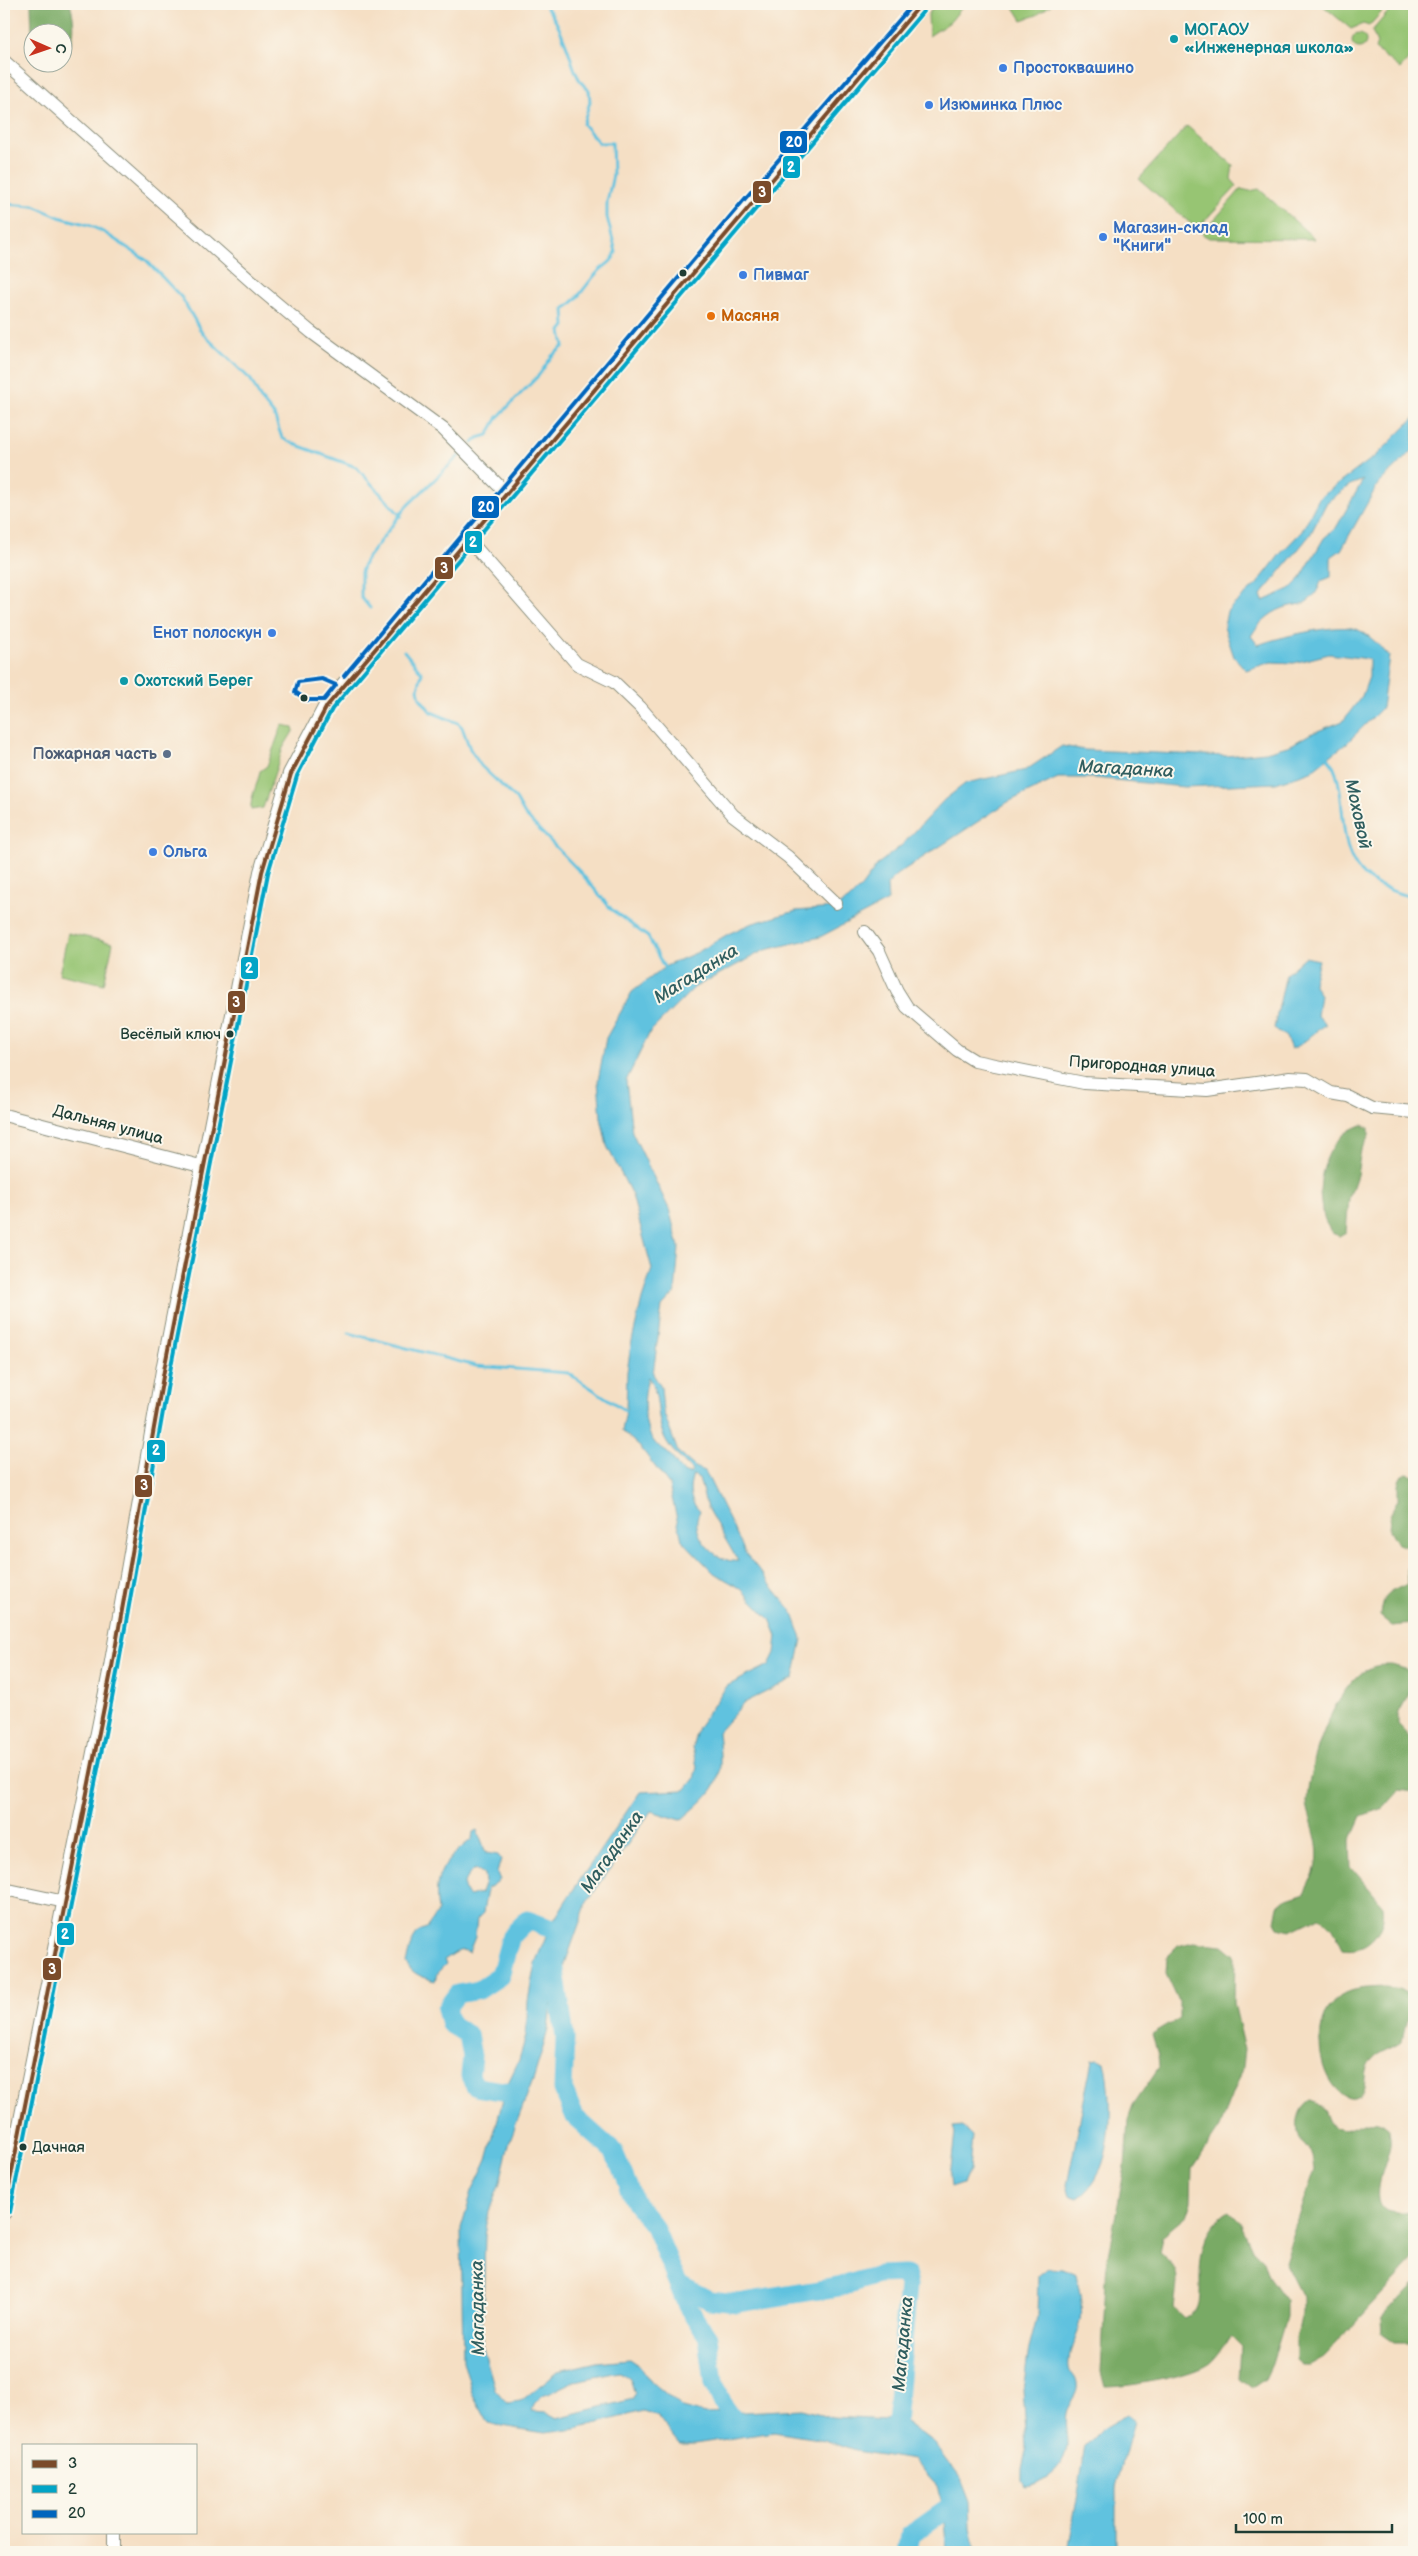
<svg xmlns="http://www.w3.org/2000/svg" width="1418" height="2556" font-family="'Balsamiq Sans',sans-serif">
	<style>
		.green { fill: #97c573; stroke: #5b8154 }
		.forest { fill: #79aa65; stroke: #4c744c }
		.water { fill: #61c2df; stroke: #40808a; fill-rule: evenodd }
		.lines { fill: none; stroke-linecap: round; stroke-linejoin: round }
		.stream { stroke: #61c2df; stroke-width: 3 }
		.river { stroke: #61c2df; stroke-width: 19 }
		.minor-casing { stroke: #8a8e7c; stroke-width: 14 }
		.major-casing { stroke: #8a8e7c; stroke-width: 18 }
		.minor { stroke: #fff; stroke-width: 12 }
		.major { stroke: #fff; stroke-width: 16 }
		.bus-1-casing { stroke: #fbf7ec; stroke-width: 8 }
		.bus-2-casing { stroke: #fbf7ec; stroke-width: 8 }
		.bus-3-casing { stroke: #fbf7ec; stroke-width: 8 }
		.bus-1 { stroke: #7a4b2a; stroke-width: 4 }
		.bus-2 { stroke: #02a4c6; stroke-width: 4 }
		.bus-3 { stroke: #0065bd; stroke-width: 4 }
		.culture-dot { fill: #0f9aa8; stroke: #fbf7ec; stroke-width: 2 }
		.shop-dot { fill: #3f7fe0; stroke: #fbf7ec; stroke-width: 2 }
		.bus-dot { fill: #1f3d34; stroke: #fbf7ec; stroke-width: 2 }
		.food-dot { fill: #e8710a; stroke: #fbf7ec; stroke-width: 2 }
		.service-dot { fill: #5c6f8a; stroke: #fbf7ec; stroke-width: 2 }
		.labels { text-anchor: middle; dominant-baseline: central; stroke-width: 4; stroke-linejoin: round; paint-order: stroke }
		.bus-label { font-size: 15px; fill: #1f3d34; stroke: #fbf7ec; text-anchor: end }
		.culture-label { font-size: 16px; font-weight: bold; fill: #0d838f; stroke: #fbf7ec; text-anchor: start }
		.shop-label { font-size: 16px; font-weight: bold; fill: #366cbe; stroke: #fbf7ec; text-anchor: start }
		.food-label { font-size: 16px; font-weight: bold; fill: #c56008; stroke: #fbf7ec; text-anchor: start }
		.service-label { font-size: 16px; font-weight: bold; fill: #4e5e75; stroke: #fbf7ec; text-anchor: end }
		.street-label { font-size: 16px; fill: #1f3d34; stroke: #fbf7ec }
		.water-label { font-size: 18px; font-style: italic; fill: #305e5f; stroke: #fbf7ec }
		.line-badge { stroke: #fbf7ec; stroke-width: 2 }
		.badge-label { font-size: 14px; text-anchor: middle; font-weight: bold; fill: #fff }
	</style>
	<rect width="100%" height="100%" fill="#fbf7ec"/>
	<filter id="ink" filterUnits="userSpaceOnUse"><feTurbulence type="fractalNoise" baseFrequency=".02" numOctaves="2"/><feDisplacementMap in="SourceGraphic" scale="10" xChannelSelector="R" yChannelSelector="G"/><feConvolveMatrix kernelMatrix="1 2 1 2 8 2 1 2 1" color-interpolation-filters="sRGB"/></filter>
	<filter id="wash" filterUnits="userSpaceOnUse"><feTurbulence type="fractalNoise" baseFrequency=".0096" numOctaves="4" result="noise"/><feDisplacementMap in="SourceGraphic" scale="20" xChannelSelector="R" yChannelSelector="G"/><feGaussianBlur stdDeviation="1.12" result="paint"/><feColorMatrix in="noise" values="0 0 0 0 0 0 0 0 0 0 0 0 0 0 0 0 0 1.4 0 .05"/><feComposite in="paint" operator="in"/></filter>
	<g filter="url(#wash)">
		<rect width="100%" height="100%" fill="#f5dfc4"/>
		<!-- green -->
		<path class="green" d="M937 4H965L950 22 929 36 928 14Z
			M1012 4H1052L1037 15 1022 20Z
			M1321 4H1389L1369 26 1363 24 1351 29Z
			M1395 4H1414V53L1400 69 1375 49 1377 43 1372 31Z
			M1352 41a7 7 0 1 1 14 0a7 7 0 1 1-14 0Z
			M1187 126 1233 165 1231 179 1237 186 1197 229 1139 179Z
			M1241 189 1250 191 1259 189 1315 239 1209 238 1202 234Z
			M282 725 293 727 294 730 283 748 263 808 251 810C250 796 258 785 260 771L267 766Z
			M68 933 113 943 104 984 59 974Z"/>
		<!-- forest -->
		<path class="forest" d="M31 4H70C75 20 77 42 63 54L62 32H32V39Z
			M1362 1125 1369 1128V1136L1361 1150 1357 1175 1349 1198 1346 1232 1339 1236 1332 1233C1309 1201 1320 1136 1362 1125Z
			M1407 1474 1414 1476V1549L1397 1544 1389 1530 1390 1515 1398 1500V1485L1400 1478Z
			M1411 1563H1414V1624L1392 1626 1380 1616C1382 1593 1387 1594 1407 1584L1406 1569Z
			M1392 1665 1408 1670 1414 1685 1398 1714V1724L1414 1741V1792L1399 1790 1383 1808 1361 1816 1350 1841 1351 1867 1383 1905C1387 1929 1369 1954 1343 1949L1333 1928 1320 1917 1291 1931 1278 1928 1275 1921 1278 1905 1284 1900 1305 1893C1320 1866 1321 1854 1312 1824 1310 1817 1307 1809 1307 1802 1308 1766 1334 1684 1370 1668 1376 1665 1385 1665 1392 1665Z
			M1193 1942 1223 1945 1235 1955 1234 2003 1245 2050 1243 2066 1220 2127 1192 2169 1191 2201 1186 2216 1162 2236 1159 2252C1183 2271 1177 2280 1174 2308L1185 2318C1189 2315 1195 2312 1197 2308 1201 2300 1200 2289 1200 2280 1200 2252 1204 2227 1229 2211L1240 2222 1253 2251 1264 2262 1269 2277 1286 2301V2318L1272 2364 1265 2379 1252 2388 1239 2378 1241 2347 1230 2336C1224 2344 1219 2354 1212 2361 1198 2376 1126 2387 1105 2387L1101 2372 1107 2260 1125 2167 1128 2119 1133 2105 1159 2067 1158 2054 1152 2034 1179 2018V2002L1166 1974 1167 1957 1178 1946Z
			M1385 1987 1400 1989 1407 1993 1409 2010 1402 2041C1388 2051 1375 2050 1367 2068 1363 2078 1368 2094 1354 2098 1348 2099 1344 2096 1340 2093 1315 2072 1312 2017 1340 1996 1352 1987 1370 1988 1385 1987Z
			M1310 2101C1331 2104 1322 2125 1338 2129 1356 2134 1368 2110 1389 2129 1389 2134 1391 2140 1390 2145 1388 2162 1362 2210 1396 2213 1403 2213 1409 2214 1414 2208V2259L1324 2357 1310 2365H1302L1296 2360V2340L1302 2313V2297L1284 2262 1315 2169C1314 2164 1314 2157 1312 2153 1309 2149 1305 2147 1303 2144 1294 2131 1296 2109 1310 2101Z
			M1414 2284V2342H1396L1383 2333 1382 2318Z"/>
		<!-- water -->
		<path class="water" d="M1414 418V449L1378 484 1341 550 1331 557V577L1321 581C1319 588 1315 596 1309 600 1305 604 1296 605 1290 606 1273 610 1260 621 1251 636L1258 645C1279 637 1330 625 1352 628 1365 630 1380 646 1389 656L1382 708 1347 743 1311 771 1276 783 1184 787 1095 778H1058L1008 802 896 875 887 885 888 901 820 937 765 950 695 987 650 1032 626 1081 632 1132 669 1209 679 1247 675 1293 662 1307 653 1374 661 1387 663 1411 678 1452 695 1467 705 1471 746 1554 792 1611 802 1639 794 1678 744 1703 718 1732C724 1784 719 1787 681 1820L651 1811 587 1902 551 2003 548 2030 534 2077 510 2140 499 2186 489 2211 485 2236 482 2344 495 2389 507 2403 521 2401 558 2371 597 2362 629 2359 641 2367 652 2382 683 2408 705 2414 802 2409 832 2417 905 2421 934 2443 961 2479 970 2502 971 2527 976 2552H947L942 2503 937 2486 913 2460 856 2451 824 2440 774 2432 694 2444H680L657 2416 643 2411 576 2429 545 2433 489 2424 472 2393 463 2361 461 2228 472 2191 487 2159 507 2085 519 2060 526 2036 528 2001 535 1963 551 1925 567 1899 640 1792 685 1790 694 1779 697 1766 692 1748 698 1727 727 1686 769 1665 775 1653 777 1636 770 1619 740 1588 714 1573 682 1540 669 1485 641 1448 622 1431 626 1411 627 1372 631 1345 642 1299 652 1269 632 1195 607 1146 601 1118 598 1081 606 1038 632 992 666 966 698 952 728 934 750 924 796 911 834 908 848 900 862 886 878 864 902 845 944 800 966 783 1026 770 1062 746 1085 750 1227 756 1266 752 1291 745 1310 734 1343 721 1362 696 1369 677V659L1329 654 1294 663 1271 662 1246 670 1234 657 1224 627 1227 611 1257 584 1281 553 1302 531 1319 498 1378 454ZM1363 480 1336 528 1324 538 1300 579 1290 589 1263 601 1261 595 1310 535 1327 502 1350 485ZM648 1377C660 1392 656 1416 663 1434 669 1449 681 1459 692 1471L690 1474C681 1474 676 1463 671 1456 667 1451 660 1449 656 1444 641 1427 643 1397 648 1377ZM693 1475 699 1478 707 1508 738 1561C715 1564 687 1531 700 1511 689 1501 688 1488 693 1475ZM620 2372 630 2379 635 2395 633 2399 557 2418 546 2412 532 2411 534 2405 543 2396 574 2381Z
			M1305 957 1319 960 1313 983 1320 995 1317 1016 1326 1024C1315 1031 1301 1047 1291 1049L1286 1037 1274 1028 1286 974Z
			M477 1830 486 1853 498 1855 501 1859 497 1873 500 1880 487 1889 483 1913 477 1919 475 1937 469 1952C459 1947 453 1955 444 1960L446 1964 437 1973 435 1981C423 1977 413 1975 406 1963 410 1950 411 1931 427 1928L438 1910C432 1874 445 1860 472 1839L473 1832ZM475 1869 484 1875 485 1882 481 1893 468 1896C459 1884 466 1877 475 1869Z
			M1098 2059 1105 2062C1114 2099 1115 2176 1078 2198L1070 2195 1067 2185 1092 2060Z
			M962 2126 972 2136 969 2170 963 2183 951 2187 950 2177 955 2133 953 2127Z
			M1048 2268 1062 2269 1076 2275C1079 2290 1083 2305 1081 2321 1078 2334 1070 2347 1069 2361 1067 2375 1076 2375 1077 2385 1079 2396 1068 2403 1066 2413 1064 2424 1067 2434 1067 2444 1066 2468 1047 2482 1025 2486L1022 2480V2469L1027 2446 1023 2390 1029 2348 1037 2317 1038 2276Z
			M1128 2414 1134 2421 1116 2487V2552H1068L1086 2445 1101 2430Z"/>
		<g class="lines">
			<!-- stream -->
			<path class="stream" d="M4 204 34 206 59 217 89 225 105 233 146 260 182 298 202 333 251 380 260 398 274 415 282 438 294 444 356 467 401 516
				M473 443 478 438 488 435 498 417 539 375 552 356 564 346 561 331 565 326 564 309C579 300 585 285 597 273 604 265 612 264 616 252L607 217V202L613 175 612 143H599L583 124 590 102 589 90C574 80 572 57 565 42 560 28 553 15 544 4
				M370 608 361 597V572L365 561 406 507 459 456
				M404 651 422 673 418 689 420 698 431 712 458 723 462 727 470 749 481 766 516 799 525 815 581 873 612 910 648 937 664 967
				M1326 755C1357 792 1323 865 1385 888 1394 891 1405 897 1414 896
				M349 1333 476 1366 568 1373 626 1411"/>
			<!-- river -->
			<path class="river" d="M554 1963 565 2038 563 2089 575 2117 614 2152 635 2203 654 2226 687 2306 708 2337 714 2383 724 2406 736 2423
				M516 2093 476 2087 470 2076 472 2056 468 2035 450 2024 446 2009 457 1994 479 1990 500 1976 511 1936 527 1920 560 1932
				M678 2284 709 2300 738 2303 838 2287 878 2275 905 2274 908 2285 896 2424 899 2438 904 2442
				M907 2552 910 2535 957 2502"/>
		</g>
	</g>
	<g filter="url(#ink)">
		<g class="lines">
			<defs>
				<path id="minor" d="M4 61 262 291 311 332 443 429 506 493
					M469 540 577 664 614 682 640 707 733 815 788 857 836 903
					M865 932 879 951 897 991 907 1007 957 1050 975 1061 1084 1083 1207 1090 1290 1078 1307 1079 1331 1093 1348 1096 1372 1108 1414 1112
					M4 1115 204 1167
					M4 1889 65 1902
					M114 2532V2552"/>
				<path id="major" d="M4 2211 112 1667 165 1365 262 872 291 774 327 706 346 683C539 458 727 229 921 4"/>
			</defs>
			<!-- minor casing -->
			<use href="#minor" class="minor-casing"/>
			<!-- major casing -->
			<use href="#major" class="major-casing"/>
			<!-- minor -->
			<use href="#minor" class="minor"/>
			<!-- major -->
			<use href="#major" class="major"/>
			<defs>
				<path id="bus-1" d="M4 2211 112 1667 165 1365 262 872 291 774 327 706 921 4"/>
				<path id="bus-2" d="M10 2212 118 1668 171 1366 268 873 297 776 332 709 926 8"/>
				<path id="bus-3" d="M344 676 743 201 913 4
					M322 679 336 685 324 700H307L295 692 298 682Z"/>
			</defs>
			<!-- bus-1 casing -->
			<use href="#bus-1" class="bus-1-casing"/>
			<!-- bus-2 casing -->
			<use href="#bus-2" class="bus-2-casing"/>
			<!-- bus-3 casing -->
			<use href="#bus-3" class="bus-3-casing"/>
			<!-- bus-1 -->
			<use href="#bus-1" class="bus-1"/>
			<!-- bus-2 -->
			<use href="#bus-2" class="bus-2"/>
			<!-- bus-3 -->
			<use href="#bus-3" class="bus-3"/>
		</g>
	</g>
	<!-- markers -->
	<g class="culture-dot">
		<circle cx="1174" cy="39" r="5"/>
		<circle cx="124" cy="681" r="5"/>
	</g>
	<g class="shop-dot">
		<circle cx="1003" cy="68" r="5"/>
		<circle cx="929" cy="105" r="5"/>
		<circle cx="1103" cy="237" r="5"/>
		<circle cx="743" cy="275" r="5"/>
		<circle cx="272" cy="633" r="5"/>
		<circle cx="153" cy="852" r="5"/>
	</g>
	<g class="bus-dot">
		<circle cx="683" cy="273" r="4.5"/>
		<circle cx="304" cy="698" r="4.5"/>
		<circle cx="230" cy="1034" r="4.5"/>
		<circle cx="23" cy="2147" r="4.5"/>
	</g>
	<circle class="food-dot" cx="711" cy="316" r="5"/>
	<circle class="service-dot" cx="167" cy="754" r="5"/>
	<g class="labels">
		<!-- bus labels -->
		<g class="bus-label">
			<text x="221" y="1034">Весёлый ключ</text>
			<text x="32" y="2147" text-anchor="start">Дачная</text>
		</g>
		<!-- culture labels -->
		<g class="culture-label">
			<text x="1184" y="30">МОГАОУ<tspan x="1184" dy="18">«Инженерная школа»</tspan></text>
			<text x="134" y="681">Охотский Берег</text>
		</g>
		<!-- shop labels -->
		<g class="shop-label">
			<text x="1013" y="68">Простоквашино</text>
			<text x="939" y="105">Изюминка Плюс</text>
			<text x="1113" y="228">Магазин-склад<tspan x="1113" dy="18">"Книги"</tspan></text>
			<text x="753" y="275">Пивмаг</text>
			<text x="262" y="633" text-anchor="end">Енот полоскун</text>
			<text x="163" y="852">Ольга</text>
		</g>
		<!-- food labels -->
		<g class="food-label">
			<text x="721" y="316">Масяня</text>
		</g>
		<!-- service labels -->
		<g class="service-label">
			<text x="157" y="754">Пожарная часть</text>
		</g>
		<!-- street labels -->
		<g class="street-label">
			<text transform="translate(1142 1067) rotate(4)">Пригородная улица</text>
			<text transform="translate(108 1125) rotate(15)">Дальняя улица</text>
		</g>
		<!-- water labels -->
		<g class="water-label">
			<text transform="translate(1126 769) rotate(3)">Магаданка</text>
			<text transform="translate(1358 814) rotate(78)">Моховой</text>
			<text transform="translate(696 974) rotate(-32)">Магаданка</text>
			<text transform="translate(612 1852) rotate(-55)">Магаданка</text>
			<text transform="translate(478 2308) rotate(-91)">Магаданка</text>
			<text transform="translate(903 2344) rotate(-85)">Магаданка</text>
		</g>
	</g>
	<g class="line-badge">
		<rect x="779" y="130" width="29" height="24" rx="5" fill="#0065bd"/>
		<rect x="782" y="155" width="19" height="24" rx="5" fill="#02a4c6"/>
		<rect x="752" y="180" width="20" height="24" rx="5" fill="#7a4b2a"/>
		<rect x="471" y="495" width="29" height="24" rx="5" fill="#0065bd"/>
		<rect x="464" y="530" width="19" height="24" rx="5" fill="#02a4c6"/>
		<rect x="434" y="556" width="20" height="24" rx="5" fill="#7a4b2a"/>
		<rect x="240" y="956" width="19" height="24" rx="5" fill="#02a4c6"/>
		<rect x="227" y="990" width="19" height="24" rx="5" fill="#7a4b2a"/>
		<rect x="146" y="1439" width="20" height="24" rx="5" fill="#02a4c6"/>
		<rect x="134" y="1474" width="19" height="24" rx="5" fill="#7a4b2a"/>
		<rect x="56" y="1922" width="19" height="24" rx="5" fill="#02a4c6"/>
		<rect x="42" y="1957" width="20" height="24" rx="5" fill="#7a4b2a"/>
	</g>
	<g class="badge-label">
		<text x="794" y="147">20</text>
		<text x="791" y="172">2</text>
		<text x="762" y="197">3</text>
		<text x="486" y="512">20</text>
		<text x="473" y="547">2</text>
		<text x="444" y="573">3</text>
		<text x="249" y="973">2</text>
		<text x="236" y="1007">3</text>
		<text x="156" y="1455">2</text>
		<text x="144" y="1490">3</text>
		<text x="65" y="1939">2</text>
		<text x="52" y="1974">3</text>
	</g>
	<!-- margin -->
	<rect width="1418" height="2556" fill="none" stroke="#fbf7ec" stroke-width="20"/>
	<!-- legend -->
	<rect x="22" y="2444" width="175" height="90" fill="#fbf7ec" stroke="#a3ada2"/>
	<rect x="32" y="2460" width="25" height="8" fill="#7a4b2a" stroke="#a3ada2"/>
	<text x="68" y="2468" font-size="15" fill="#1f3d34">3</text>
	<rect x="32" y="2485" width="25" height="8" fill="#02a4c6" stroke="#a3ada2"/>
	<text x="68" y="2494" font-size="15" fill="#1f3d34">2</text>
	<rect x="32" y="2510" width="25" height="8" fill="#0065bd" stroke="#a3ada2"/>
	<text x="68" y="2518" font-size="15" fill="#1f3d34">20</text>
	<!-- north arrow -->
	<g transform="translate(48 48) rotate(92)"><circle r="24" fill="#fbf7ec" stroke="#a3ada2"/>
	<path d="M0-4L9 19L0 12L-9 19Z" fill="#c8321e"/>
	<text y="-8" font-size="14" font-weight="bold" text-anchor="middle" fill="#1f3d34">С</text>
	</g>
	<!-- scale -->
	<path d="M1236 2524v8h156v-8" fill="none" stroke="#1f3d34" stroke-width="2.5"/>
	<text x="1243" y="2524" font-size="15" fill="#1f3d34" stroke="#fbf7ec" stroke-width="4" paint-order="stroke">100 m</text>
</svg>
